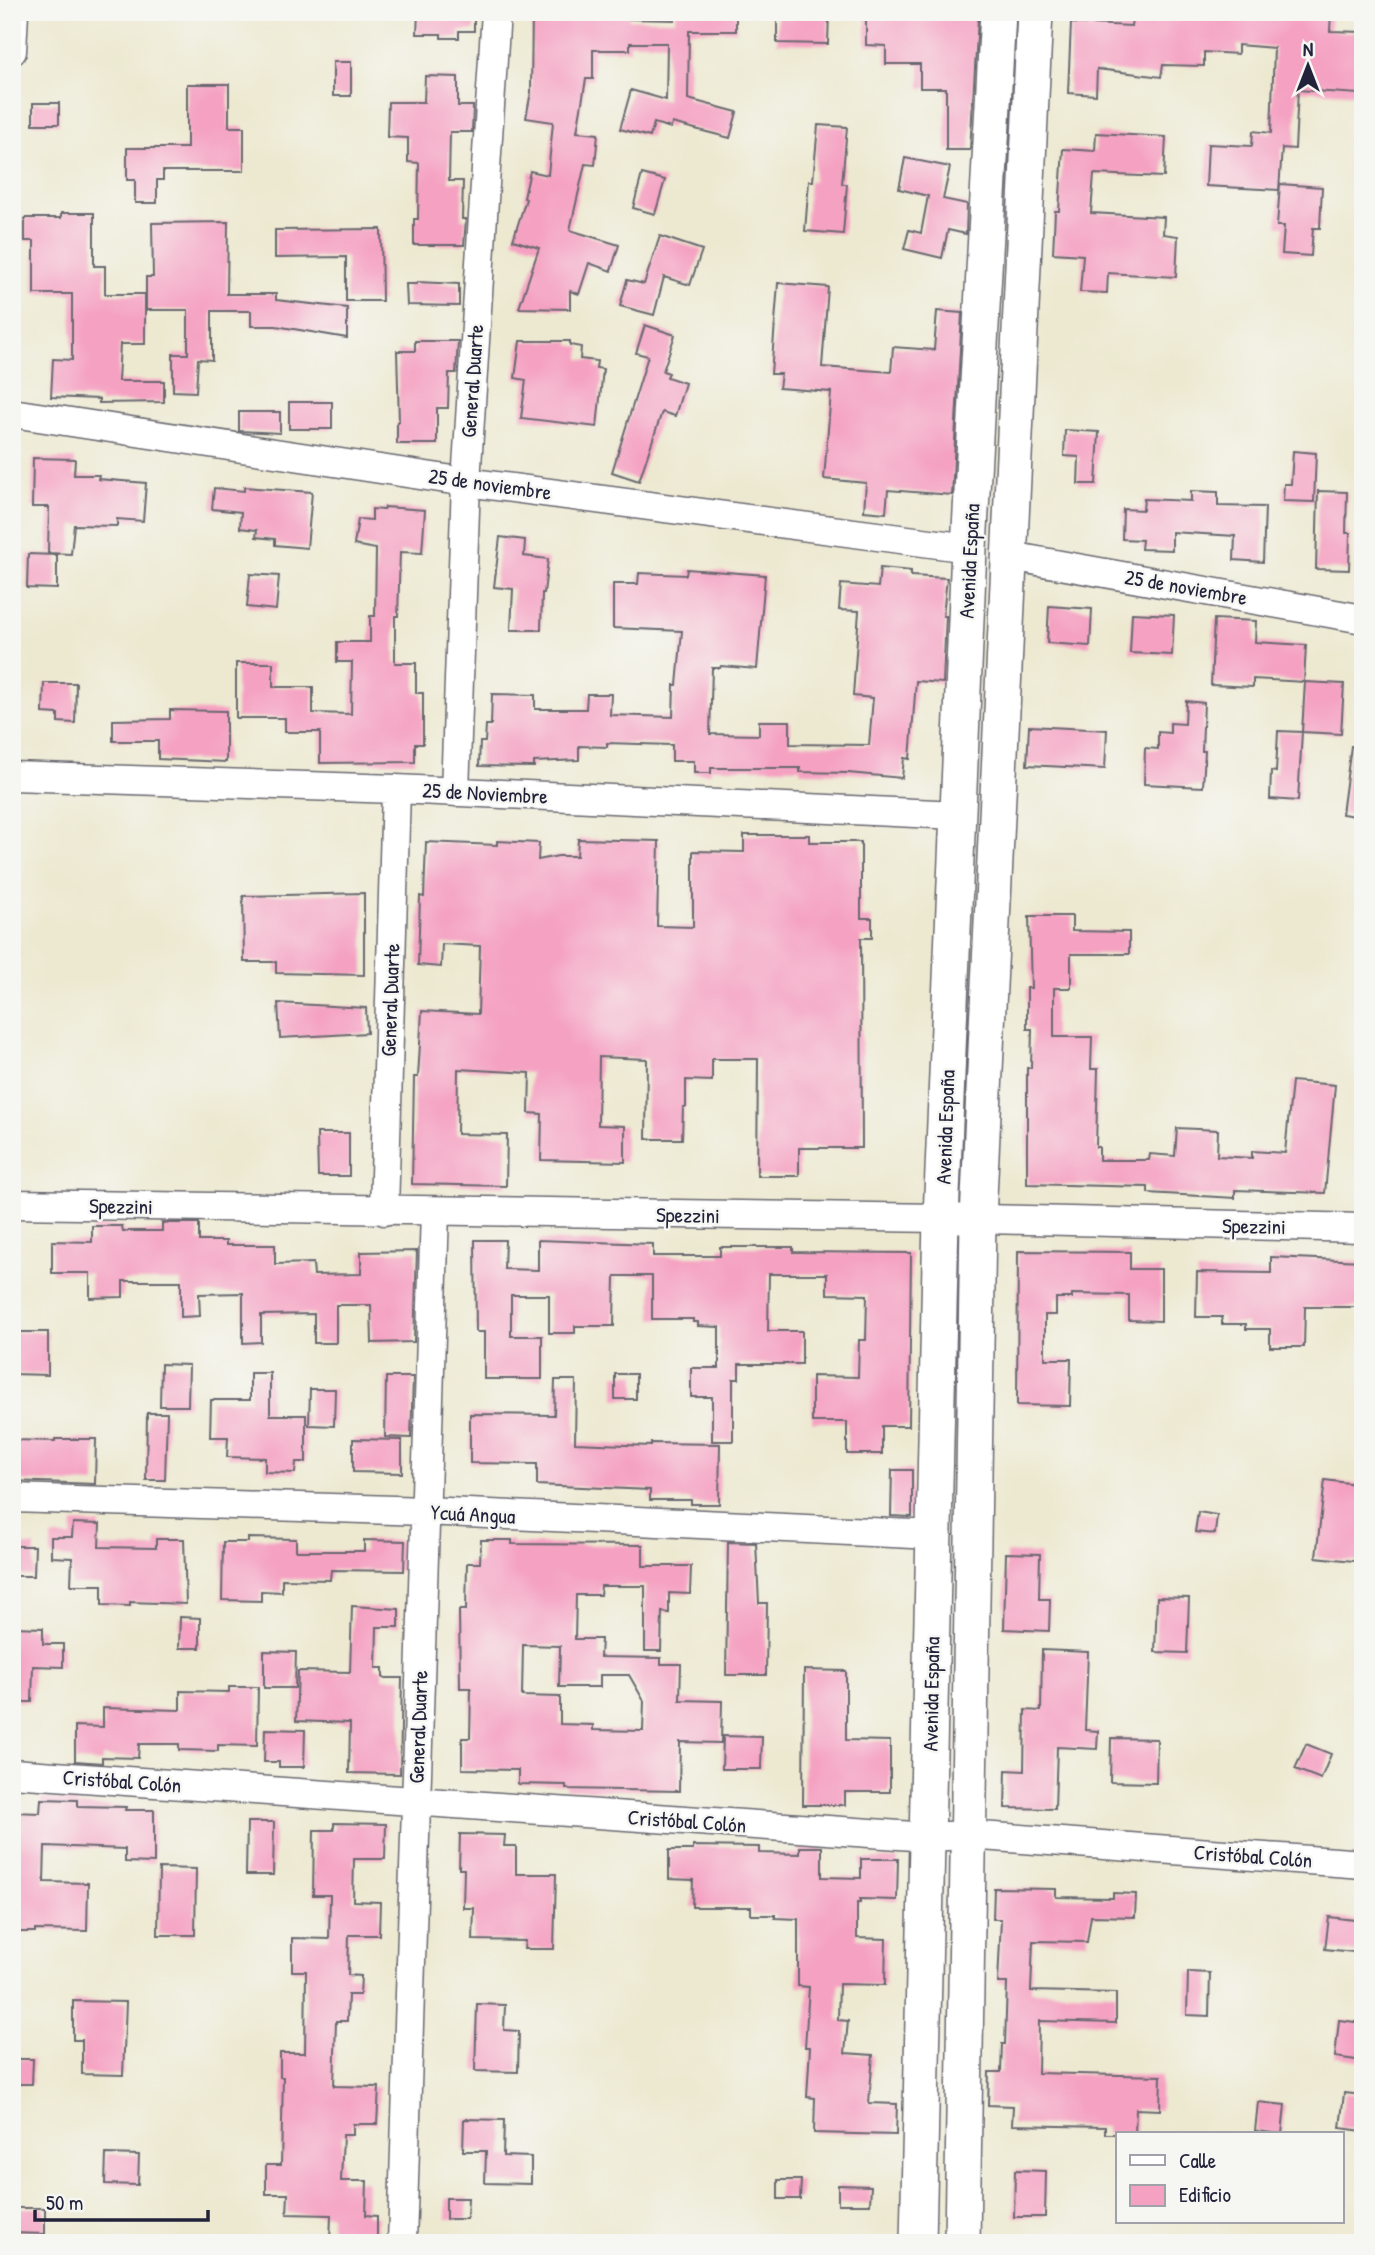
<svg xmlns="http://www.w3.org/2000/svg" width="1375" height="2255" font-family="'Patrick Hand',sans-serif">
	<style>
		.building { fill: #f5a2c2; fill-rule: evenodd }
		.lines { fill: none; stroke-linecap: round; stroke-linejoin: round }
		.minor-casing { stroke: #696870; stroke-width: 31 }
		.tertiary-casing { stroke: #696870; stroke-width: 38 }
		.minor { stroke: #fff; stroke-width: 28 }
		.tertiary { stroke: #fff; stroke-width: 35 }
		.labels { text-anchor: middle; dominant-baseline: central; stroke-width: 5; stroke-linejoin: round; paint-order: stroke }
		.street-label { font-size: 21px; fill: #22223b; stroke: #f6f6f2 }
	</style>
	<rect width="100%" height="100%" fill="#f6f6f2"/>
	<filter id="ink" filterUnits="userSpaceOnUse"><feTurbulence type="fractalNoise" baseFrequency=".0143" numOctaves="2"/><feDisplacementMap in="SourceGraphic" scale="14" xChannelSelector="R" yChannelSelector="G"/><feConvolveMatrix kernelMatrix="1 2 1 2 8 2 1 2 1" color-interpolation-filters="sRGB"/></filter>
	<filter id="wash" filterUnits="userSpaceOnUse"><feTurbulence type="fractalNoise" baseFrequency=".00686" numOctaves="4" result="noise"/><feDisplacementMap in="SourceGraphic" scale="28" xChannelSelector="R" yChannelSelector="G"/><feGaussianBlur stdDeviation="1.57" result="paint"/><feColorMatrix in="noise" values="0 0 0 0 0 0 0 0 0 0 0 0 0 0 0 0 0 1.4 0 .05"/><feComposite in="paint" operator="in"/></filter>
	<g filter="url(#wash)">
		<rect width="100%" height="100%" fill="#ede9d1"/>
		<g id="blocks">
			<!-- building -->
			<path class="building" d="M418 12H474V31H459V38H441V34H417Z
				M532 12H629V19L675 20V12H736V31H689L688 99 737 112 730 138 672 123 671 128 654 123 650 137 620 129 631 90 666 100 667 43H630V50H593V79H586L577 132 598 134 595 165 585 164 570 230 619 245 611 271 589 263 579 294 570 291V309L519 308 539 248 513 240 526 199 524 198 530 171 548 175 553 122 526 118 531 92Z
				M777 12H829L828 44 777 43Z
				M866 12H949V17L978 18 970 150H946V88H920V64H886V46L866 45Z
				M1133 12H1207L1276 18V12H1331L1330 31 1363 32 1359 94 1298 90 1295 149 1282 148 1279 190 1206 186 1208 144 1252 146 1253 131 1271 133 1274 48 1238 45V54L1204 52V66L1163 65 1161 77 1097 69 1096 95 1068 93 1071 23 1131 26Z
				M333 62H351V96H333Z
				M425 76 458 77V106H473L472 132H450L449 181H463L462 219H466L464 245H414V219H418L419 163 408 162V138L387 137 388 102H424Z
				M187 84H229V127H244V171H163V180H157V203H135V180H127V148H187Z
				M33 103H59V124H33Z
				M818 125 847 127 842 184H847L843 234 805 231 809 181H813Z
				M1096 133 1166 137 1164 177 1094 174 1091 213 1164 217 1163 234 1178 236 1176 277 1108 273 1107 293 1080 292 1083 255 1053 253 1055 211H1059L1063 149 1095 151Z
				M905 158 950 167 943 199 967 204 966 234 948 230 942 258 904 249 909 230 921 233 928 196 899 189Z
				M642 174 665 180 655 214 633 208Z
				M1280 184 1322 187 1320 228H1313L1311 256 1282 254 1284 226H1277Z
				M61 213H94V266H105V294H145V344H120L118 381H164V402L99 403V399L51 397 53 359 72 360V294H34V241H25V218H61Z
				M228 222 227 294H276V300L347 308V338L276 326H251V311H212V360L198 359 196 392 173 391V354H188V310H146V277H153L152 223Z
				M381 229 382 301H346V257L275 258V230Z
				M660 236 702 250 690 285 664 277 654 315 620 306 627 280 644 284Z
				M417 282 459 284V306L407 305 406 284H417Z
				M778 283 828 287 822 367 891 372 893 347 934 350 937 311 962 313 952 495 888 490 886 513 864 511 866 483 824 479 831 392 779 388 781 374H771Z
				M645 325 675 335 663 371 669 373 667 377 685 383 675 416 662 412 639 481 612 472 648 356 636 353Z
				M415 341H458L456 373H449L448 408H437V444H397V422H399L397 351H415Z
				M520 341H570V345L581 347 580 359 597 361 596 368 603 369 597 427 521 418 526 380 515 378Z
				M289 402H332V429H289Z
				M239 412H280V433L239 431Z
				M1065 430 1099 432 1096 484H1078L1079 457 1064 456Z
				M1293 451 1316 453 1314 502 1283 501 1284 484H1291Z
				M33 458 75 459 74 475H99L98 479 146 483 143 521 117 519V526L74 525 71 554 48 553 49 507H32Z
				M244 487 312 492 307 548 275 545V539L256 537 257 530 240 528 241 512 212 509 214 488 244 491Z
				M1191 491 1218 492V506L1265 507 1263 562 1234 560 1235 536 1172 532V550L1141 549 1142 540 1122 539 1123 509 1143 510 1144 499 1191 501Z
				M1318 491 1347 492 1346 533H1350L1349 570 1316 569Z
				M385 507 425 510 422 553 400 552 398 616H395V663H416V693H423V744H415V762L320 763V732H285V718H236V663H273V687H313V713L351 714 352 662H337V642H370V616H375L376 549 354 545 358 519 372 520V509L384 510Z
				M500 537 525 540 524 556 548 559 544 593H542L541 630H511L513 589 494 587Z
				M28 554 57 555V589L27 588Z
				M880 568 911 571V576L947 578 943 616H946L943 683 916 681 910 759 904 758 902 778 848 773 800 772V768H711V773H694V761H672V745L607 743V747L579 746V760L534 762V767L479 766 480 742H485L486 725H491L492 694 535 695V709H586L587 694H611L610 715 673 717 674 685H677L682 631 613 628V584H638L639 573 686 575 687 569 765 575 757 669 721 666 720 668H712L710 734 759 735V721H790V744L869 745 873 698 853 696 859 611 839 610 841 584 878 587Z
				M250 574 279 576 276 610 247 607Z
				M1049 606 1092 609 1090 646 1047 643Z
				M1132 613 1174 615 1172 655 1130 653Z
				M1214 619 1256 621 1255 642 1306 645 1304 682 1253 679V687L1211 685Z
				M1305 682 1344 684 1341 734 1302 732Z
				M44 683H76L75 723 58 722V714L43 713Z
				M1186 701 1204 703 1202 751H1205L1203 787 1144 784 1145 748 1158 749V732L1170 733V723L1185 724Z
				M170 710 226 711V762L158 759V741H113V720L170 719Z
				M1029 726 1107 730 1105 769 1027 765Z
				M1278 731 1302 732 1298 801 1270 799 1271 771 1276 772Z
				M1351 746 1363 747 1362 817 1342 814Z
				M744 835H809V842H861V918H872V938H861L862 1148H799V1176H757L758 1059H712V1081L686 1080V1107H683L682 1139H646L647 1059 599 1057 598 1125 625 1126V1162L541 1160 542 1114 529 1113 530 1073 458 1069 457 1134 507 1135 506 1186 412 1184 414 1077H418L422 1011 478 1014 480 946 442 944 441 967 418 965 420 896 424 897 426 842 497 845V841L539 843 538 860 558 856H577L578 839 659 841 657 926 693 927V851L744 852Z
				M364 893V975L276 973V962H244L243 896Z
				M1029 916H1072V931L1129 932V954H1071V988H1054V1037H1092L1091 1069H1098L1096 1147H1099V1160H1149L1150 1154 1175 1156 1177 1128 1218 1130 1217 1156 1252 1158V1151L1285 1153 1292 1081 1335 1085 1325 1193 1235 1190V1198L1148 1193V1187L1027 1184V1068H1031L1032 1029H1027V988H1031Z
				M278 1003 366 1008 367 1033 280 1038Z
				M317 1133H349V1176H318Z
				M162 1223H199V1241H226V1245H275V1264L313 1263 314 1275 361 1274V1252L417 1251 414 1342 372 1343 371 1305H336V1343H314V1314L261 1315V1342L243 1343V1293L199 1294 200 1316 181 1317V1281H123V1297L90 1298V1273H52V1241L92 1242V1226H122L123 1231H162Z
				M475 1240H505L504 1269 538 1270V1240L653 1244V1256H720V1247H793V1252L911 1253 909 1426H882V1454H847V1422H812V1376L858 1377 859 1340H866L867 1295 827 1294V1274H769L768 1331H802V1364H739V1379H733V1441H712V1397H691V1368H719V1327L698 1326V1322H693V1319H652V1276H615L614 1326H575V1333H549V1295H511V1336H542V1379H484V1332H476Z
				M1018 1251 1130 1252V1269H1161V1321L1129 1320V1295L1072 1294V1298H1056V1315H1045V1359H1071L1070 1406 1017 1405Z
				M1271 1257 1363 1261V1307H1305L1304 1347H1270V1329H1246V1324H1222V1317H1196L1197 1272 1271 1273Z
				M12 1332H48V1375L12 1374Z
				M161 1364 189 1365 188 1406H160Z
				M250 1373H270V1415H306V1462H296L295 1473 265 1472V1458L227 1457 228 1437H210L211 1400H250Z
				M615 1374H636V1399H615Z
				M386 1377H413L411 1438 385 1437Z
				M555 1380H576L575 1443 651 1446V1443L720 1444 719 1504H691V1500H650V1490L537 1485V1464L470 1463V1414L554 1415Z
				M310 1389H335L334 1426 309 1425Z
				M147 1413H167L165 1480H146Z
				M55 1439H96L95 1484 12 1481V1440L55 1441Z
				M353 1439 402 1440V1473L353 1472Z
				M892 1470H912V1517L891 1516Z
				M1325 1480 1363 1485V1562L1316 1557Z
				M1198 1512 1217 1515 1215 1534 1195 1532Z
				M73 1523 100 1524 99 1547 156 1548V1539H184L186 1604 130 1602V1606L102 1605V1585H71L72 1558 51 1557V1537H72Z
				M248 1538 296 1539V1551H364V1540L405 1541 404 1571 331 1570 330 1580 282 1579V1592L261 1591V1601L222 1600 223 1542H248Z
				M481 1540H512V1544L643 1545V1566H691L690 1594 669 1593V1613L662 1612 661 1651H645V1586H601L600 1595H576L575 1639H601L600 1657 661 1658V1664H681L680 1700 722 1701 721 1743 680 1742 679 1791 566 1789V1785L518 1784V1770L462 1769V1738H470L471 1688H460L459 1610H466L467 1563H480ZM523 1645 560 1646 559 1687H600V1675H629L644 1701 643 1731 593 1730V1725L560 1724V1697L522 1696Z
				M728 1542 756 1543 759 1603H767L766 1675H726Z
				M12 1546H35L34 1576H12Z
				M1006 1553 1040 1554 1039 1599H1050L1049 1631 1004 1629Z
				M1157 1597 1189 1598 1187 1653 1155 1652Z
				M352 1606 399 1609V1627H377L376 1668H383V1678H402L400 1774 349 1773 350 1723 296 1721 298 1671 350 1672Z
				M180 1617 200 1618V1648H179Z
				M12 1627 43 1628V1644H63V1667L33 1666 32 1702H12Z
				M1042 1650 1088 1652 1085 1730 1098 1731 1097 1749 1057 1747 1055 1809 1005 1808 1006 1770 1024 1771 1025 1710 1041 1711Z
				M264 1651 296 1652 295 1688H264Z
				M804 1670 846 1671V1740L890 1741V1792H845V1805H803Z
				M229 1687H258L257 1746 218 1745V1751L179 1750V1744H139L138 1758 102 1757V1763L75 1761V1726L103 1727V1708L180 1710V1691L229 1692Z
				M265 1729 305 1730 304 1767H279V1762H264Z
				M723 1736 762 1737 761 1769H722Z
				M1111 1738 1157 1739 1156 1783 1110 1782Z
				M1306 1744 1331 1754 1321 1779 1295 1769Z
				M41 1799 77 1800V1806L126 1807 125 1810H154V1863L125 1862V1849L45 1846 44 1882 88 1883 87 1931 35 1930V1932H12V1812L40 1813Z
				M247 1822H274L273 1875H246Z
				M334 1823 386 1824 385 1859H354L353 1901 380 1902 379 1935H349L348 1975 361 1976 360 1995H348L347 2021H336L334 2086 379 2087 377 2124H353V2135H343L341 2181H367L366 2215 377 2216V2243L330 2242 331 2215 287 2214 288 2194H266V2165H281L283 2077H280V2053H305L306 1971H292V1938L329 1939 330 1895H313L314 1830H334Z
				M460 1834 505 1835 504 1846H516V1874H556L554 1949H524L525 1941 473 1940 474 1908H463L464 1869H459Z
				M693 1846 759 1847V1853L800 1854V1847H822V1877L861 1878V1859H898L897 1900 860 1899V1903H857V1938L886 1939 885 1985 839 1984 838 2020 848 2021 845 2053 873 2055 869 2103 897 2104 896 2135 814 2133 815 2098 807 2097 810 2047H805L809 1987 798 1986V1919L775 1918V1915H751V1907H692L693 1880 669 1879V1850H693Z
				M159 1868 196 1869 195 1935H158Z
				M994 1888 1056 1889V1897L1113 1898V1893L1136 1894 1135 1917 1091 1916 1087 1942 1033 1941 1031 1991 1116 1993V2023L1039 2021 1038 2073 1161 2076 1160 2110 1136 2109 1135 2134H1105V2127L1012 2125 1013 2106 988 2105 989 2072H1001L1002 2044H1005L1007 1983H998L1001 1919H993Z
				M1329 1917 1363 1921V1953L1325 1949Z
				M1188 1972 1210 1973 1209 2016 1187 2015Z
				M73 2001 126 2002 123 2075 82 2074V2040H73Z
				M477 2004 505 2005 504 2030 519 2031 518 2072 475 2071Z
				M1339 2020 1363 2023V2061L1335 2057Z
				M12 2059H33L32 2084H12Z
				M1344 2093 1363 2095V2131L1340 2128Z
				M1258 2102 1285 2105 1282 2134 1255 2131Z
				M464 2119 504 2120 503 2156 531 2157V2184L485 2183 486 2151H463Z
				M106 2154 139 2155 138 2185 105 2184Z
				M1015 2170 1046 2171 1045 2217H1014Z
				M778 2180H801L800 2199H778Z
				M838 2185 871 2186 870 2204H838Z
				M446 2198H468L467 2219H446Z
				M12 2208H45V2234L12 2233Z"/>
		</g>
	</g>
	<g filter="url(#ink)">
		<use href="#blocks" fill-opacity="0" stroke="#696870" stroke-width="2"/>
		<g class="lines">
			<defs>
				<path id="minor" d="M12 51 14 12
					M12 413 466 482 969 548
					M1010 556 1363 619
					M12 776 396 789 958 815
					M455 792 466 482 496 12
					M12 1204 941 1218 1363 1228
					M384 1211 396 789
					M12 1498 425 1511 934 1535
					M12 1773 928 1837 967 1835 1363 1864
					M402 2243 435 1212"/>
				<path id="tertiary" d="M918 2243 941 1218 969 548 998 12
					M962 2243 978 1219 1035 12"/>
			</defs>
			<!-- minor casing -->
			<use href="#minor" class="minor-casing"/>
			<!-- tertiary casing -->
			<use href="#tertiary" class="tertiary-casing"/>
			<!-- minor -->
			<use href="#minor" class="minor"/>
			<!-- tertiary -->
			<use href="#tertiary" class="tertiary"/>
		</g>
	</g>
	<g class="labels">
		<!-- street labels -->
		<g class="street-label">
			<text transform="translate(472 381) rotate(-86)">General Duarte</text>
			<text transform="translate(490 484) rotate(8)">25 de noviembre</text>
			<text transform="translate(969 561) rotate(-87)">Avenida España</text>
			<text transform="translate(1186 587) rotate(10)">25 de noviembre</text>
			<text transform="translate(485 793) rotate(3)">25 de Noviembre</text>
			<text transform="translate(390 1000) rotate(-88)">General Duarte</text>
			<text transform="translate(945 1127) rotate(-88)">Avenida España</text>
			<text transform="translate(121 1206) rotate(1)">Spezzini</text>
			<text transform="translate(688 1215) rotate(1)">Spezzini</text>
			<text transform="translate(1254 1226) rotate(1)">Spezzini</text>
			<text transform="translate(473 1514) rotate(3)">Ycuá Angua</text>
			<text transform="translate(931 1694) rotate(-89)">Avenida España</text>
			<text transform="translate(418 1727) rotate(-88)">General Duarte</text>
			<text transform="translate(122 1781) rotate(4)">Cristóbal Colón</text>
			<text transform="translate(687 1821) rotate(4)">Cristóbal Colón</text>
			<text transform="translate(1253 1856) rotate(4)">Cristóbal Colón</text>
		</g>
	</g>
	<!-- margin -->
	<rect width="1375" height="2255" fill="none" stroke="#f6f6f2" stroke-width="42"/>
	<!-- legend -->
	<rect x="1116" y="2132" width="228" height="91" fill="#f6f6f2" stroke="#a1a1a9" stroke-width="2"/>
	<rect x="1130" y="2155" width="35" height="10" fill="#ffffff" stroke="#a1a1a9" stroke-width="2"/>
	<text x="1179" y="2168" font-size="21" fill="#22223b">Calle</text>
	<rect x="1130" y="2185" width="35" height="21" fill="#f5a2c2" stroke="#a1a1a9" stroke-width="2"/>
	<text x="1179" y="2202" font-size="21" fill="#22223b">Edificio</text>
	<!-- north arrow -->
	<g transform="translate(1308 66)" stroke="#f6f6f2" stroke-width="5" paint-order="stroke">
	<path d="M0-5L12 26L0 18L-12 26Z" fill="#22223b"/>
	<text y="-10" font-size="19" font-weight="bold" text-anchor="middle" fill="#22223b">N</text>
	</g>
	<!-- scale -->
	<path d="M35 2210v10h173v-10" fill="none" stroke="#22223b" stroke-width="3.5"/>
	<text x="46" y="2210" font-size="21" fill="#22223b" stroke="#f6f6f2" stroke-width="5" paint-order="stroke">50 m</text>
</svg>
